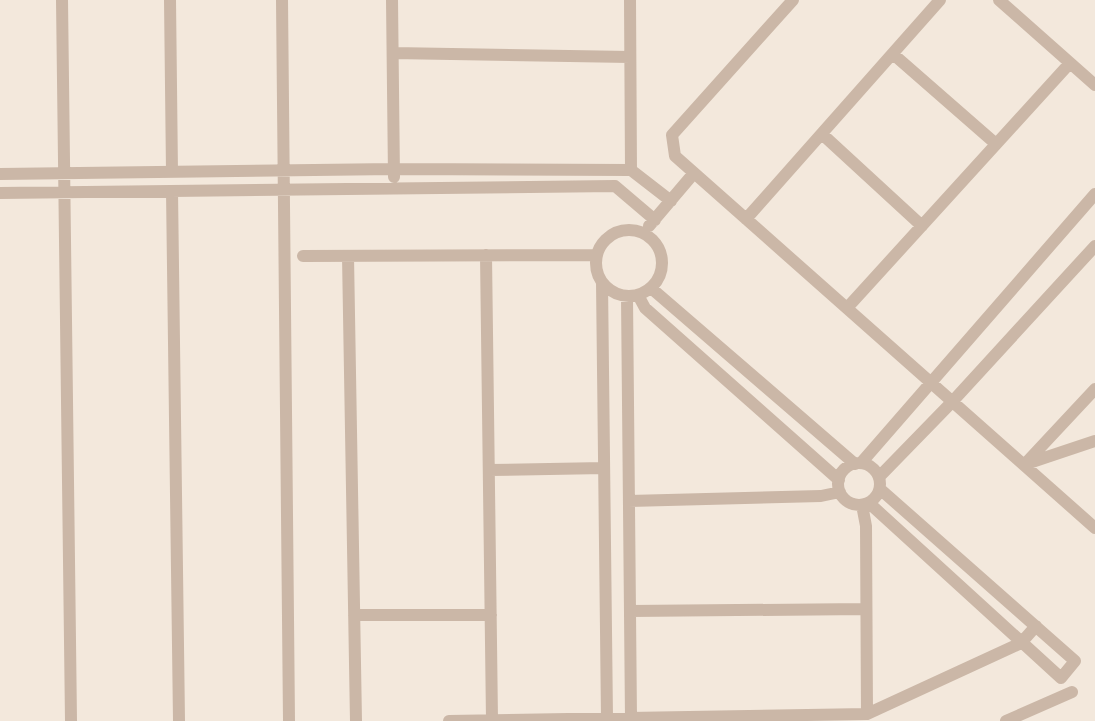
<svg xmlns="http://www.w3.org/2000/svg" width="1095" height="721" font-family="'Roboto Condensed',sans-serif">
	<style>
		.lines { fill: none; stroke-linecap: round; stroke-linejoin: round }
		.street { stroke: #cbb7a7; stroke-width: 12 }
	</style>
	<rect width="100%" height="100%" fill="#f3e8dc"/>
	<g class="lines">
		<!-- street -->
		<path class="street" d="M62 0 71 721
			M170 0 172 172
			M282 0 289 721
			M392 0 394 177
			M630 0 631 170
			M793 0 672 135 675 156 1095 528
			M999 0 1095 85
			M393 53 630 57
			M893 54 996 144
			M822 134 922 226
			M0 174 394 169 631 170 671 201
			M172 191 179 721
			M0 193 615 186 655 220
			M746 219 940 0
			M649 226 694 173
			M596 263a33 33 0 1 1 66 0a33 33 0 1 1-66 0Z
			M486 255 492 720
			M303 256 597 255
			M348 256 356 721
			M602 282 607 718
			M651 288 855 464
			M638 295 645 308 839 480
			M627 297 631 718
			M847 308 1070 63
			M861 463 1095 194
			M838 484a21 21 0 1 1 42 0a21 21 0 1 1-42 0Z
			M1026 464 1095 441
			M1024 465 1095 389
			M489 470 604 468
			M879 477 952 402 1095 246
			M629 501 821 496 840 492
			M869 503 1061 678 1075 661 880 489
			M862 505 866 526 867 714
			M630 611 866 609
			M354 615H491
			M449 721 867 714 1021 643 1036 626
			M1006 721 1072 692"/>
	</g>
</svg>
